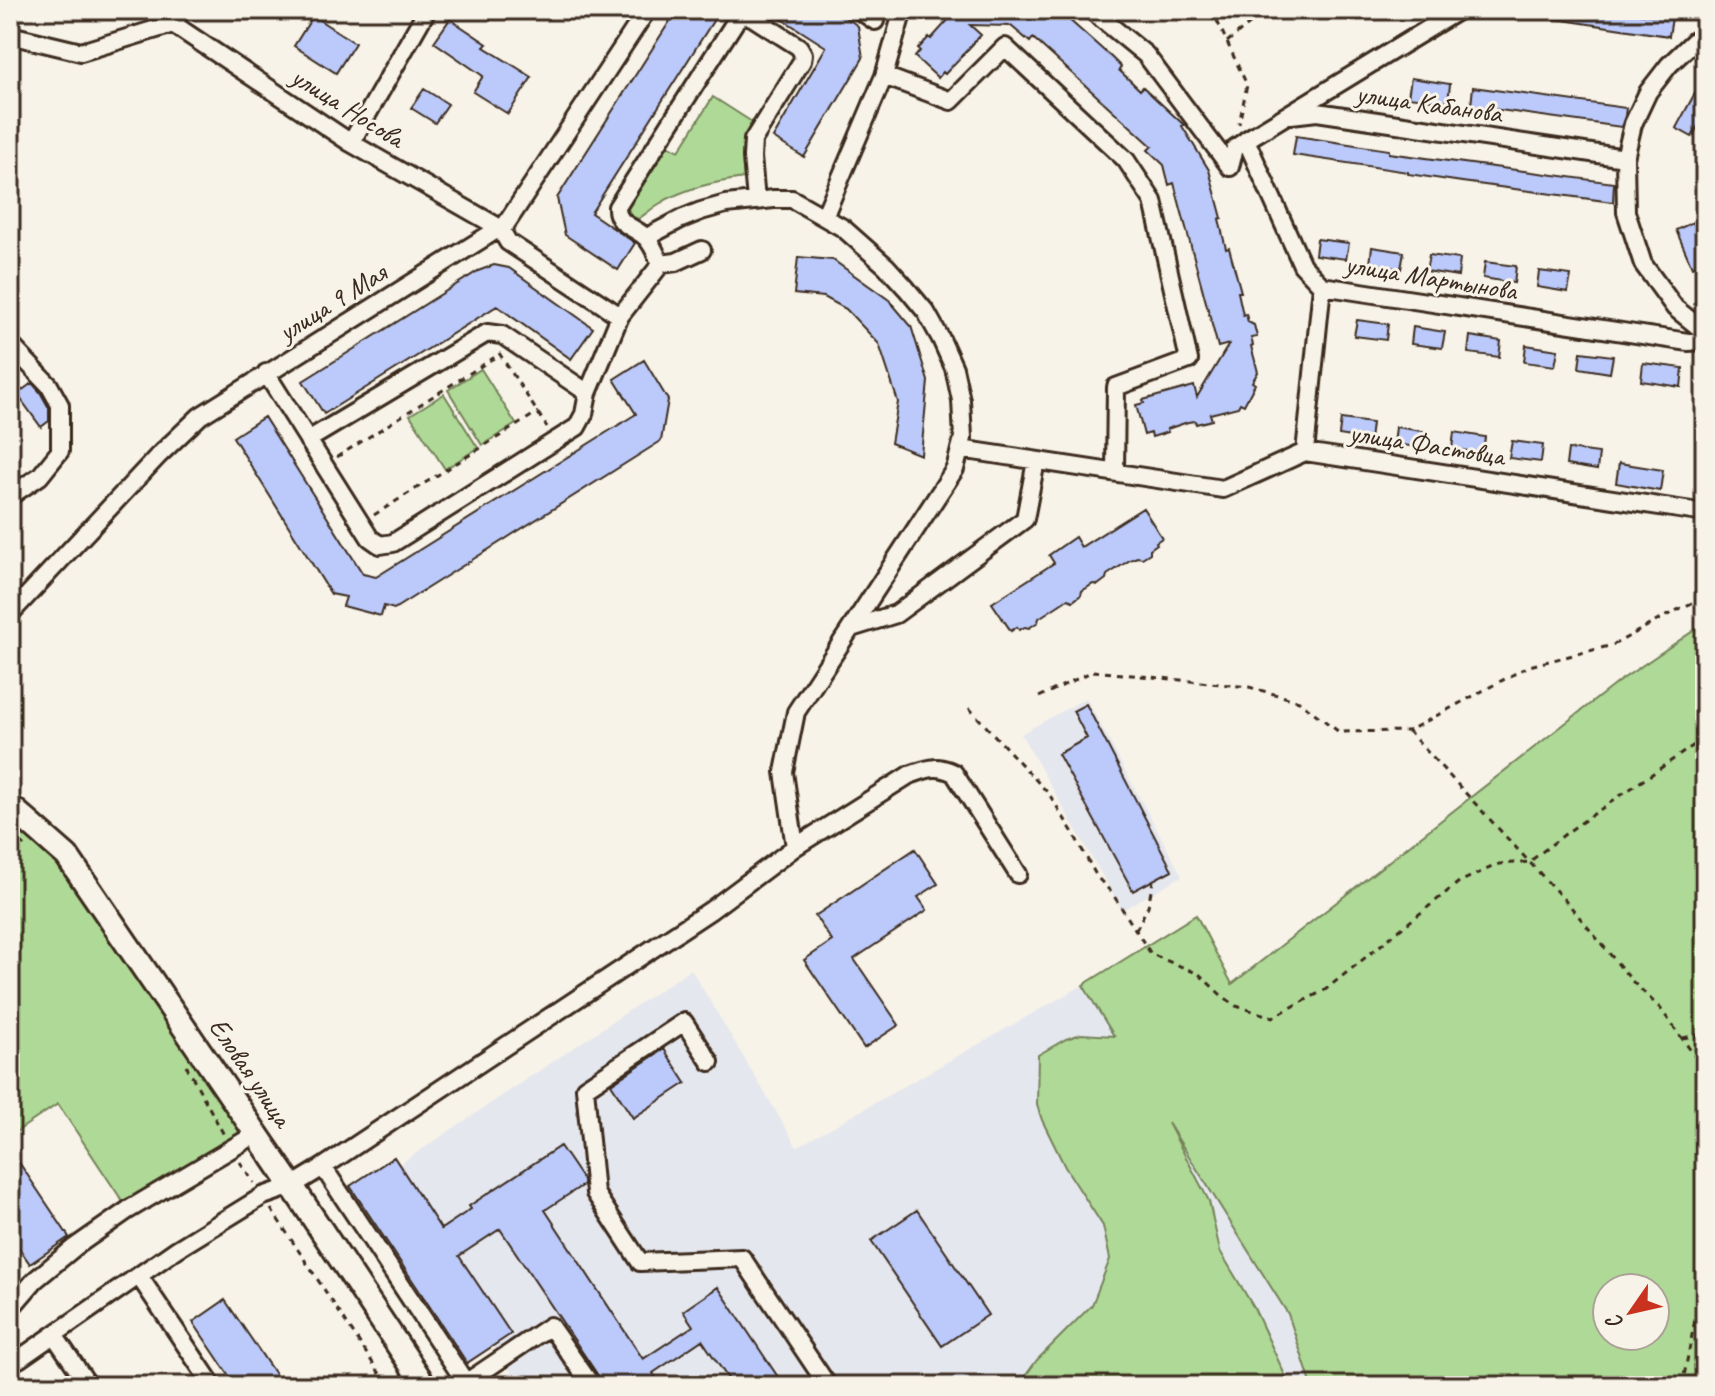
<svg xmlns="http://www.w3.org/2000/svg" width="1715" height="1396" font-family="Caveat,sans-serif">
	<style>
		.built { fill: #e5e7ee }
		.green { fill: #afd996; stroke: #75825a; stroke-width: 2; fill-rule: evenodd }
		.building { fill: #bbcafb; stroke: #3b2a1e; stroke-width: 2 }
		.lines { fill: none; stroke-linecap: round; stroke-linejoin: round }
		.minor-casing { stroke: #3b2a1e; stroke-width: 22 }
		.major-casing { stroke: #3b2a1e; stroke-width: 28 }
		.path { stroke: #3b2a1e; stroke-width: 3; stroke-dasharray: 6 6; stroke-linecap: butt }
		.minor { stroke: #f7f3e8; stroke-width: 16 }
		.major { stroke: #f7f3e8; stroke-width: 22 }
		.labels { text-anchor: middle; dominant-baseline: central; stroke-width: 6; stroke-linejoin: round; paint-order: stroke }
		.street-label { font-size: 28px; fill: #3b2a1e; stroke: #f7f3e8 }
	</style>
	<rect width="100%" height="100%" fill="#f7f3e8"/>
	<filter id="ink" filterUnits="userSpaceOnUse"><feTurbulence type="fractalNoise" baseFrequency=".0125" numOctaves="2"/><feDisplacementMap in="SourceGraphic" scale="16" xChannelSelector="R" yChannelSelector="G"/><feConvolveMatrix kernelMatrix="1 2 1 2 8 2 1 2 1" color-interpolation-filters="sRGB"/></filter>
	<g filter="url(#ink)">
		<!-- built -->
		<path class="built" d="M1086 698 1182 876 1122 910 1021 734Z
			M691 969 797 1147 1083 985 1288 1314 1312 1386H520L494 1346 467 1363 350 1186 394 1157 400 1164Z"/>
		<!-- green -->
		<path class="green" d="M713 97 752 122C739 143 742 154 744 178 715 182 684 188 659 204 652 208 645 215 638 219L631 216 628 208 668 145 679 151Z
			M481 369 516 424 482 445 448 390Z
			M444 394 478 448 445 469 410 415Z
			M1705 623V1386H1312L1288 1314 1168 1123 1209 1201 1220 1251 1254 1308 1290 1386H1018L1037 1360 1092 1305 1110 1259 1103 1226 1065 1167 1042 1120 1037 1105 1038 1055 1066 1039 1081 1034 1114 1036 1083 985 1196 915 1232 984 1618 682ZM1655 1288V1336H1607V1288Z
			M10 822 58 866 243 1134 125 1205 58 1104 10 1136Z"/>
		<!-- building -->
		<path class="building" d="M677 10H720L591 213 635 243 618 270 565 235 557 198Z
			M768 10H835L858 26 863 58 804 157 773 138 826 47Z
			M943 10H1058L1111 57 1121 67 1119 70 1140 90 1143 87 1184 125 1182 126 1209 170 1222 218 1219 219 1226 249 1229 248 1241 292H1238L1243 315 1246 314 1248 322 1254 325 1257 337 1251 338 1253 345 1251 346 1258 372 1252 382 1255 384 1244 405 1240 403 1238 407 1210 414 1212 420 1196 424 1195 421 1188 422 1167 429 1168 432 1152 437 1151 433 1144 435 1136 405 1144 403 1143 400 1194 386 1197 397 1229 344 1218 347 1174 183 1169 185 1164 165 1148 150 1152 146 1033 38 1030 42 1011 26 970 25 981 35 945 74 943 72 938 78 915 57 920 51 918 49 929 37 931 39 950 18Z
			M1543 10H1617L1672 18 1669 36 1542 17Z
			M313 16 355 43 336 73 294 46Z
			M450 19 487 44 484 47 532 77 508 114 473 92 483 76 434 42Z
			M1411 78 1450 84 1448 102 1408 97Z
			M1473 87 1626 108 1625 116 1621 127 1471 106Z
			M424 89 448 104 435 123 411 108Z
			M1695 93 1705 99V114L1692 137 1676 128Z
			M1296 136 1389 150V153L1614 183 1613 202 1462 182 1408 174V172L1293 155Z
			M1693 222 1705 250V261L1692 267 1676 230Z
			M1317 239 1349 243 1346 259 1315 255Z
			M1372 247 1404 252 1401 269 1370 264Z
			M1429 255 1460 259 1458 276 1426 271Z
			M798 257 833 260 889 300 911 326 928 381 921 455 891 443 898 402 879 344 846 309 824 297 794 294Z
			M1485 262 1516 266 1514 283 1483 278Z
			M494 265 509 268 593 328 571 359 497 306 324 414 303 381 478 271Z
			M1539 271 1571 275 1568 292 1537 287Z
			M1357 320 1388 324 1386 340 1354 336Z
			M1413 327 1445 332 1442 348 1411 344Z
			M1470 336 1501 341 1499 357 1468 353Z
			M1526 345 1558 350 1555 366 1524 362Z
			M1581 352 1613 356 1610 373 1579 368Z
			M644 360 668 400 661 441 394 609 384 606 381 616 343 606 346 597 331 594 233 437 264 417 363 574 376 577 636 414 614 379Z
			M1643 363 1683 368 1681 387 1641 381Z
			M32 383 40 392 49 408V421L41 427 17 394Z
			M1341 419 1372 423 1370 440 1339 435Z
			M1396 427 1428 432 1425 448 1394 444Z
			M1454 432 1485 437 1483 453 1452 449Z
			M1512 441 1543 445 1541 462 1509 458Z
			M1568 449 1599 453 1597 470 1566 465Z
			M1619 463 1663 470 1660 491 1616 483Z
			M1143 508 1162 538 1156 542 1157 544 1150 549V553L1142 558 1137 557 1130 560 1107 575 1106 579 1098 585 1093 584 1082 591 1081 595 1073 601 1068 599 1039 618 1038 622 1029 628 1025 627 1019 630 1017 627 1011 631 992 603 1054 563 1049 555 1075 537 1081 547Z
			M1086 704 1172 870 1133 891 1058 754 1087 738 1073 711Z
			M915 849 938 884 918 897 927 910 854 959 899 1025 864 1048 804 960 832 941 815 916Z
			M664 1049 686 1083 633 1118 611 1084Z
			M560 1146 583 1180V1185L545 1210 643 1359 693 1326 683 1311 718 1287 784 1386H733L702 1340 653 1373 661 1386H603L601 1380 500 1229 459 1256 511 1334 467 1363 350 1186 394 1157 441 1229 471 1209 469 1206Z
			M10 1149 69 1237 30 1264 10 1235Z
			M917 1210 988 1315 942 1346 871 1241Z
			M225 1300 283 1386H236L228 1374 193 1322Z"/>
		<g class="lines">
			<defs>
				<path id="minor" d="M859 10 875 21
					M1091 10 1146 55 1230 167
					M1459 10 1246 140 1302 265 1322 286 1688 342 1705 341
					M173 24 351 143 500 228 508 242 620 316 588 393 502 335 487 333 308 440
					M10 35 81 52 173 24 182 10
					M1705 35 1694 41 1669 65 1648 92 1633 124 1625 158 1626 212 1643 264 1675 308 1705 332
					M884 76 951 101 1005 47 1126 160 1153 201 1189 360 1116 387 1115 472
					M1291 115 1317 112 1625 158
					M351 143 427 10
					M1230 167 1235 148 1254 135
					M824 217 884 76 903 10
					M647 237 681 219 701 211 726 204 774 199H792L843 228 886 266 906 288 926 312 941 339 954 368 961 400 963 438 955 469 796 712 784 772 795 847
					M661 264 676 262 702 250
					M1322 286 1305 452 1705 513
					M620 316 661 264C657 257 654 247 648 240 639 227 616 227 617 207L737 19 744 15 752 17 799 47 803 54 802 61 753 140 752 157 756 200
					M10 344 49 385 60 405V451L40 476 10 496
					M266 373 370 538 380 545 393 543 577 427 584 414 588 393
					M960 449 1223 489 1305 452
					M10 614 158 456 200 416 506 224 647 10
					M851 628 896 614 1025 519 1036 461
					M710 1062 684 1022 585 1088 595 1193 640 1262 742 1258 828 1386
					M323 1167 466 1383
					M139 1276 213 1386
					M10 1309 35 1280 75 1247 128 1210 256 1134
					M54 1335 89 1386
					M19 1359 177 1249 263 1196 292 1186 323 1167 711 910 795 847 909 775C928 769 935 764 954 773L1018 874
					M461 1386 550 1326 592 1386"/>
				<path id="major" d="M10 806 67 856 292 1186 425 1386"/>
			</defs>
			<!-- minor casing -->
			<use href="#minor" class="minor-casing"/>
			<!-- major casing -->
			<use href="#major" class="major-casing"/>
			<!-- path -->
			<path class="path" d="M1212 10 1247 85 1239 124
				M1227 42 1267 10
				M499 353 547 427
				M337 457 500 354
				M374 515 538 412
				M1039 697 1093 671 1249 687 1299 701 1339 732 1408 731 1529 666 1613 645 1675 611 1705 597
				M969 708 1049 794 1072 831 1097 877 1112 893 1151 954 1199 974 1220 994 1236 1006 1273 1017 1325 990 1459 882 1499 864 1529 862 1569 831 1697 743 1705 734
				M1408 731 1571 907 1633 982 1660 1008 1705 1070
				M10 835 29 849
				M1136 930 1148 906 1153 881
				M1683 1038 1705 1033
				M186 1065 224 1135
				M10 1135V1136
				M240 1162 254 1183
				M271 1209 388 1386
				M1682 1386 1705 1269"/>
			<!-- minor -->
			<use href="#minor" class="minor"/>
			<!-- major -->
			<use href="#major" class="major"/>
		</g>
	</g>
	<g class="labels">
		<!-- street labels -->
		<g class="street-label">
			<text transform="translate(1429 103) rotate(8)">улица Кабанова</text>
			<text transform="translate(348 107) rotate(32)">улица Носова</text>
			<text transform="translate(1431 277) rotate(9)">улица Мартынова</text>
			<text transform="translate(332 302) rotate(-32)">улица 9 Мая</text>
			<text transform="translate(1427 444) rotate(9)">улица Фастовца</text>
			<text transform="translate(251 1072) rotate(56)">Еловая улица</text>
		</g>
	</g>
	<!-- margin -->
	<rect width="1715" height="1396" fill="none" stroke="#f7f3e8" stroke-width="40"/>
	<rect x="20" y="20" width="1675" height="1356" fill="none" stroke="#3b2a1e" stroke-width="3" filter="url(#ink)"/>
	<!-- north arrow -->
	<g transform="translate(1631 1312) rotate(236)"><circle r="38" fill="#f7f3e8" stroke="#aca397" stroke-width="2"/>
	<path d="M0-6L14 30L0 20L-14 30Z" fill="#c8321e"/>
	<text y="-12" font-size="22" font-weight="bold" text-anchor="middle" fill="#3b2a1e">С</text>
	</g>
</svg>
